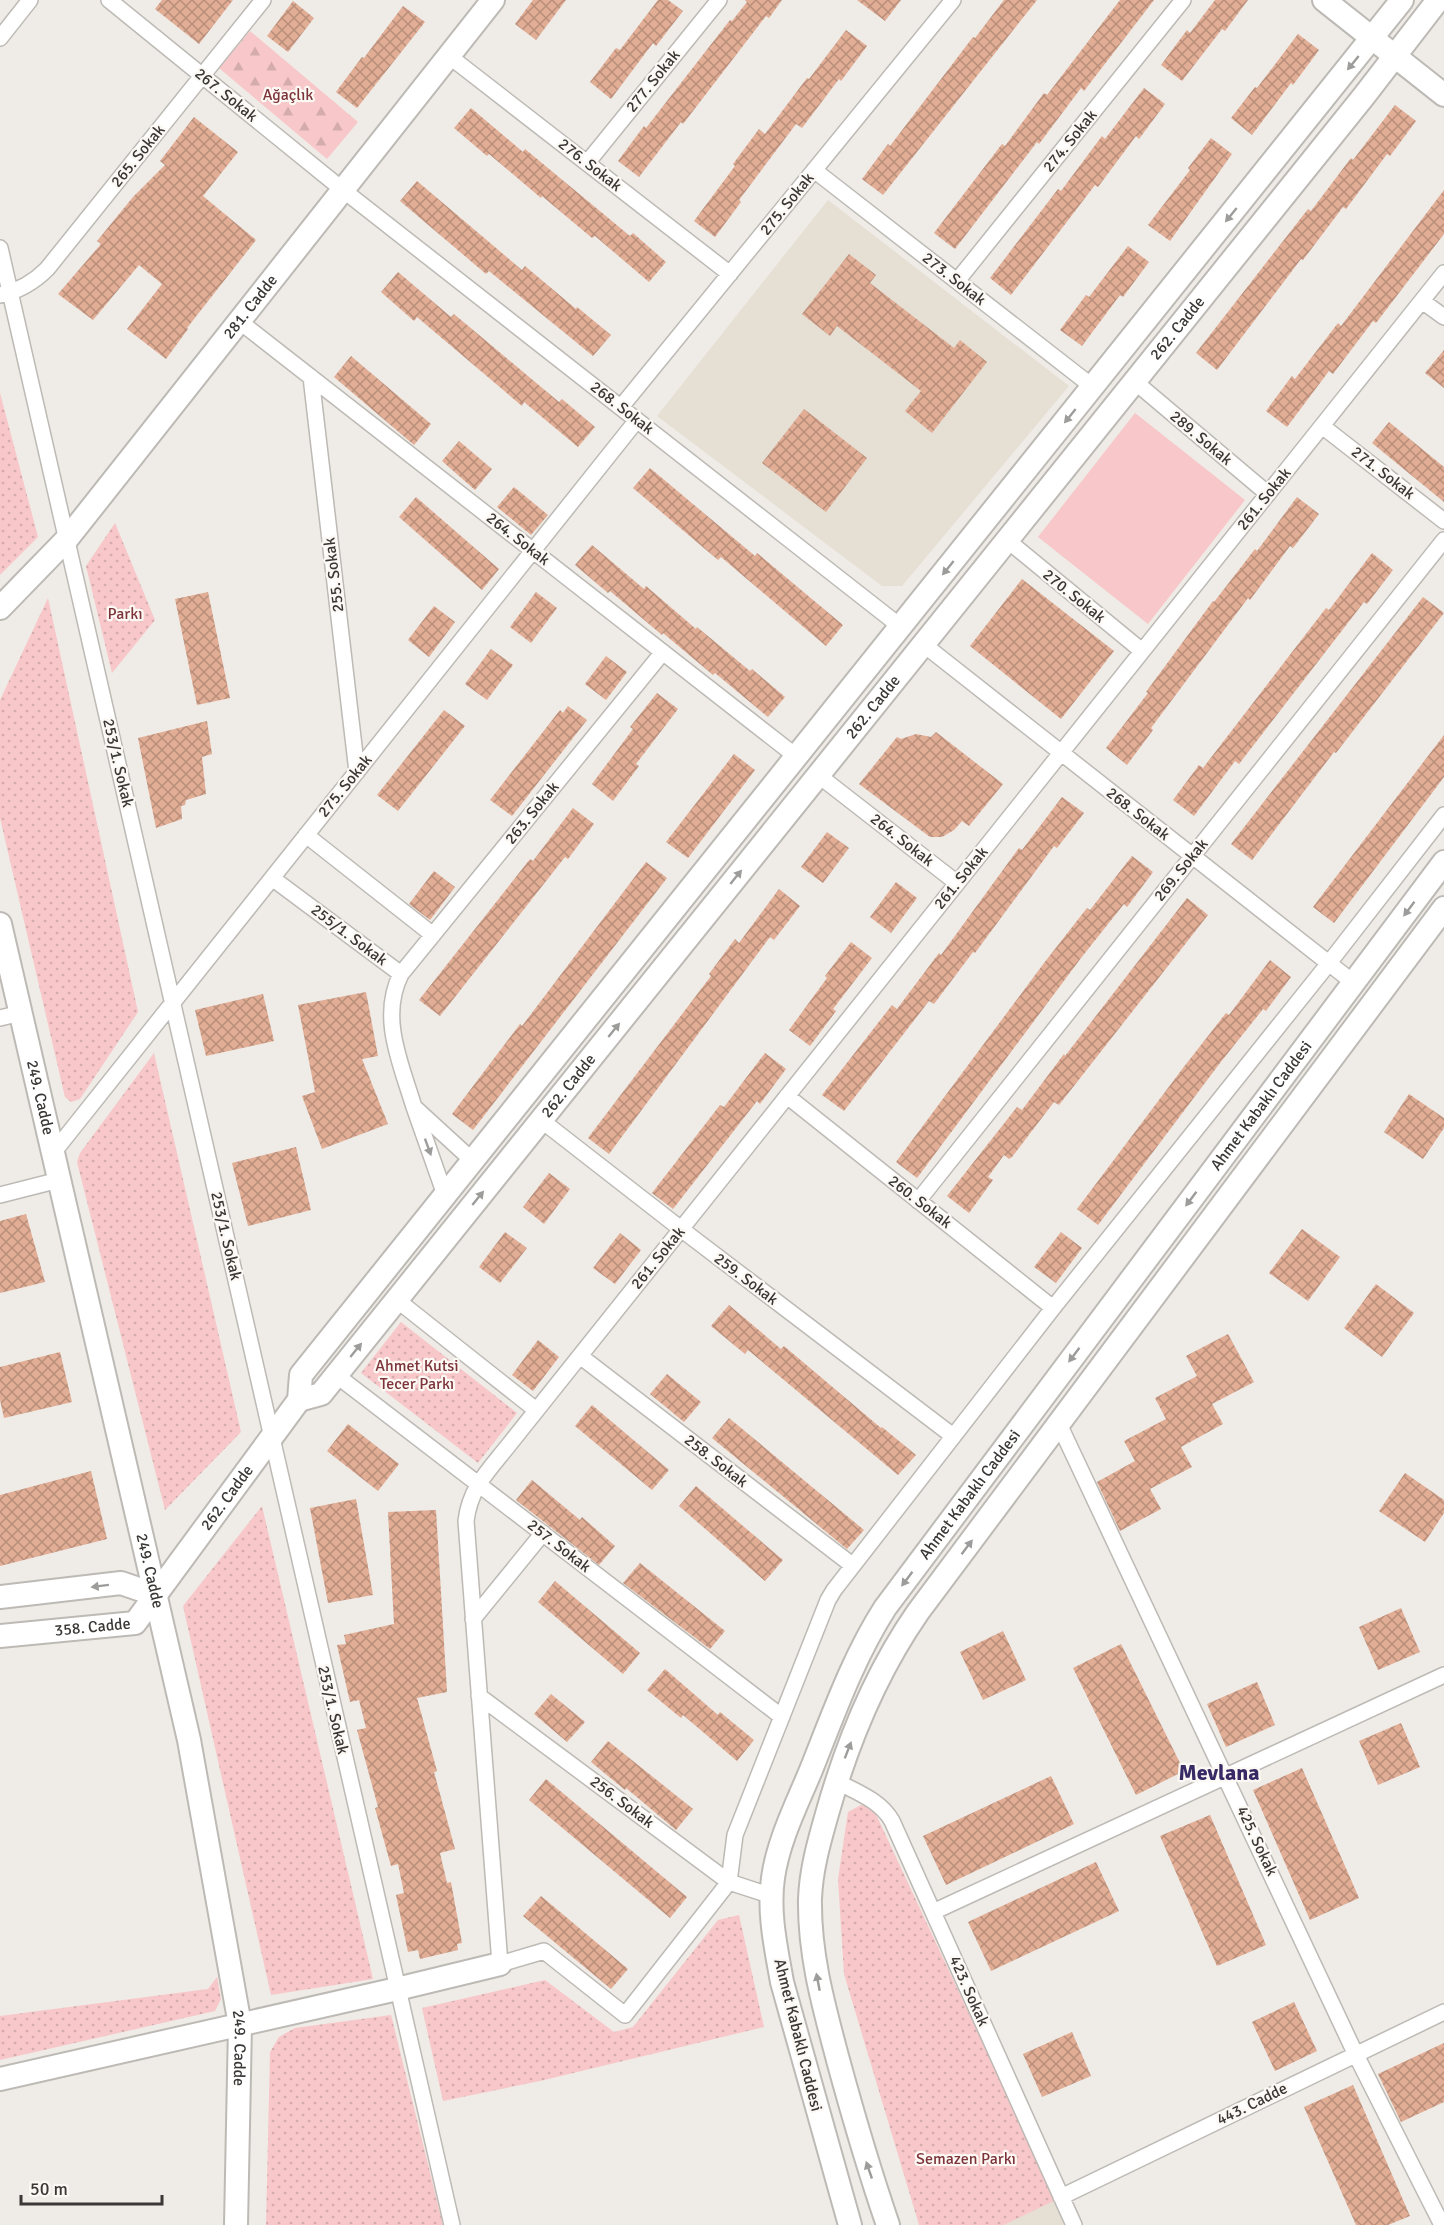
<svg xmlns="http://www.w3.org/2000/svg" width="1444" height="2225" font-family="Signika,sans-serif">
	<style>
		.built { fill: #e6dfd4 }
		.green { fill: #f8c7c9 }
		.forest { fill: url(#forest-firs) }
		.park { fill: url(#park-dots) }
		.building { fill: url(#building-cross-hatch) }
		.lines { fill: none; stroke-linecap: round; stroke-linejoin: round }
		.street-casing { stroke: #bdbab5; stroke-width: 18 }
		.secondary-casing { stroke: #bdbab5; stroke-width: 26 }
		.street { stroke: #fff; stroke-width: 15 }
		.secondary { stroke: #fff; stroke-width: 22 }
		.oneway { fill: #9c9c9a }
		.labels { text-anchor: middle; dominant-baseline: central; stroke-width: 4.5; stroke-linejoin: round; paint-order: stroke }
		.street-label { font-size: 16px; fill: #3a3836; stroke: #fcf8f3 }
		.park-label { font-size: 16px; fill: #7c343a; stroke: #fcf8f3 }
		.district-label { font-size: 22px; font-weight: bold; fill: #372a65; stroke: #fcf8f3 }
	</style>
	<defs>
		<pattern id="forest-firs" width="22" height="20" patternUnits="userSpaceOnUse" patternTransform="scale(1.5)"><rect width="22" height="20" fill="#f8c7c9"/><path d="M5 1l3.5 6h-7zM16 11l3.5 6h-7z" fill="#d5acad"/></pattern>
		<pattern id="park-dots" width="8" height="8" patternUnits="userSpaceOnUse" patternTransform="scale(1.5)"><rect width="8" height="8" fill="#f8c7c9"/><path d="M2 2h.1M6 6h.1" fill="none" stroke="#d5acad" stroke-width="1.8" stroke-linecap="round"/></pattern>
		<pattern id="building-cross-hatch" width="8" height="8" patternUnits="userSpaceOnUse" patternTransform="scale(1.5)"><rect width="8" height="8" fill="#e2ad95"/><path d="M0 0l8 8M0 8l8-8" fill="none" stroke="#b88e7a"/></pattern>
	</defs>
	<rect width="100%" height="100%" fill="#efebe6"/>
	<!-- built -->
	<path class="built" d="M828 200 1069 386 902 586H882L657 416Z
		M1056 2200 1067 2225H1004Z"/>
	<!-- green -->
	<path class="green" d="M1135 413 1245 500 1148 624 1038 537Z"/>
	<!-- forest -->
	<path class="forest" d="M250 31 358 122 327 159 219 68Z"/>
	<!-- park -->
	<path class="park" d="M0 393 38 537 0 575Z
		M115 523 155 620 112 673 86 566Z
		M48 598 138 1012 80 1099 71 1102 65 1097 0 818V700Z
		M154 1053 241 1432 165 1510 77 1162 80 1153Z
		M401 1322 517 1413 478 1463 361 1373Z
		M262 1506 373 1979 271 1995 183 1606Z
		M861 1805 873 1808 1056 2200 1004 2225H919L844 1974 838 1879 848 1812Z
		M739 1915 764 2027 540 2081 443 2101 422 2008 545 1980 614 2032 633 2027 718 1920Z
		M217 1977 221 1999 215 2011 0 2060V2016L208 1989Z
		M391 2015 443 2225H266L270 2052 279 2037 295 2028Z"/>
	<!-- building -->
	<path class="building" d="M162 0H233L199 44 155 9Z
		M533 0H566L536 40 515 24Z
		M658 0H668L683 11 656 46 653 43 611 99 590 82 616 48 620 50Z
		M745 0H782L769 18 766 16 683 124 681 122 639 177 618 161 644 126 646 128 730 20 732 21 747 2Z
		M857 0H901L885 21Z
		M1004 0H1037L883 195 862 179 888 144 890 146 973 37 975 38Z
		M1120 0H1154L1084 91 1081 88 1039 144 1037 142 955 249 934 233 1002 144 1005 146 1044 93 1047 95Z
		M1215 0H1248L1225 31 1222 29 1182 81 1161 65 1187 30 1190 33Z
		M293 1 314 18 288 52 267 36Z
		M403 6 425 22 357 108 336 92 362 57 364 58Z
		M846 30 867 46 841 81 839 79 802 128 796 124 739 200 741 202 715 237 694 221 735 166 733 164 759 129 765 134 807 78 809 79Z
		M1298 34 1319 50 1293 85 1291 83 1252 135 1231 118 1255 87 1257 88Z
		M1144 88 1165 104 1139 139 1136 136 1098 187 1095 185 1011 295 990 278 1058 189 1061 191 1102 136 1105 139Z
		M1395 105 1416 121 1390 156 1387 154 1346 209 1343 207 1303 260 1301 259 1217 370 1196 353 1308 209 1311 211 1351 158 1353 160Z
		M471 108 523 152 525 149 630 236 633 233 666 262 649 282 595 236 592 238 542 196 541 198 489 154 487 156 454 128Z
		M194 117 238 152 203 196 256 240 187 328 188 329 166 359 127 329 162 284 139 265 93 320 58 294 101 244 97 241 133 197 165 165 160 161Z
		M1211 138 1232 154 1170 241 1148 225 1190 170 1188 168Z
		M417 181 522 270 525 266 576 309 577 307 611 335 593 356 489 271 486 274 400 201Z
		M1444 190V234L1376 323 1373 321 1333 374 1329 371 1287 427 1266 411 1292 376 1295 379 1338 323 1341 326Z
		M1128 246 1149 262 1123 297 1120 295 1082 346 1060 330 1086 295 1089 297Z
		M849 254 876 275 870 283 954 348 960 340 987 362 932 433 905 411 921 391 837 326 830 336 802 314Z
		M398 272 451 317 454 314 559 402 562 399 595 427 578 447 524 402 522 406 417 317 414 321 381 292Z
		M1444 350V388L1425 373Z
		M351 356 431 424 414 445 334 377Z
		M804 409 867 458 826 512 762 463Z
		M1389 422 1444 467V502L1372 443Z
		M459 441 492 469 475 490 442 461Z
		M650 468 755 556 757 553 843 625 826 646 721 557 718 560 633 488Z
		M514 487 548 515 531 535 497 507Z
		M416 497 499 569 482 590 399 517Z
		M1297 497 1319 514 1293 548 1290 546 1250 600 1248 598 1151 728 1153 730 1127 765 1106 748 1148 693 1146 692 1213 601 1214 602 1255 549 1257 551Z
		M592 545 644 589 646 586 696 629 697 627 750 671 752 669 785 697 768 717 715 673 713 675 663 633 662 635 610 591 608 593 575 565Z
		M1372 553 1393 570 1367 604 1364 602 1239 764 1235 761 1194 816 1173 800 1199 765 1203 768 1326 608 1329 610Z
		M1022 579 1114 651 1061 719 970 646Z
		M208 592 230 698 197 705 175 599Z
		M536 592 557 608 531 643 510 627Z
		M1423 597 1444 613 1336 753 1334 752 1252 860 1231 844Z
		M434 606 455 622 429 657 408 640Z
		M491 649 513 665 487 700 465 684Z
		M606 656 627 672 606 700 585 684Z
		M657 693 678 709 636 764 639 766 613 801 592 784 633 729 630 727Z
		M568 706 587 720 512 816 490 800 560 710 563 713Z
		M444 710 465 726 398 811 377 795Z
		M207 721 212 754 202 757 206 794 186 800 185 805 181 806 182 819 156 828 138 738Z
		M936 732 1003 784 969 826 962 821 954 830 942 837H930L859 784 897 737 901 739 916 734 931 737Z
		M1444 735V777L1334 923 1313 907Z
		M734 754 755 770 688 858 666 842Z
		M1062 797 1084 813 1057 848 1054 846 975 953 973 952 934 1004 929 1001 844 1111 822 1095 892 1005 897 1009 939 953 941 955 1019 848 1022 850Z
		M573 808 594 824 568 859 565 857 440 1016 419 1000 530 859 533 861Z
		M827 832 849 848 823 883 801 867Z
		M1132 856 1153 872 1127 907 1124 904 1081 958 917 1178 896 1162 1044 963 1087 908 1090 910Z
		M646 862 667 878 473 1130 452 1114 520 1024 522 1026Z
		M434 871 455 887 430 920 409 904Z
		M896 882 917 898 891 933 870 917Z
		M779 889 800 906 774 940 770 937 609 1154 588 1138 711 976 709 974 735 939 739 943Z
		M1187 898 1208 915 1059 1105 1054 1102 1012 1157 1009 1159 1004 1155 988 1177 993 1180 969 1213 947 1196 1017 1107 1022 1110 1064 1054 1065 1056Z
		M851 942 872 958 833 1009 836 1011 810 1046 789 1030 827 978 825 976Z
		M1270 960 1291 977 1266 1011 1263 1009 1220 1063 1098 1225 1077 1209 1183 1068 1226 1013 1229 1015Z
		M366 992 378 1056 362 1059 388 1124 322 1149 302 1096 315 1092 298 1005Z
		M263 994 274 1041 206 1056 195 1010Z
		M765 1053 786 1069 760 1104 757 1101 673 1209 652 1193 720 1105 724 1107Z
		M1409 1094 1444 1118V1128L1423 1159 1384 1132Z
		M296 1147 311 1210 248 1226 232 1163Z
		M549 1173 570 1189 544 1224 523 1207Z
		M26 1214 45 1282 0 1293V1221Z
		M1302 1229 1340 1257 1308 1301 1269 1273Z
		M505 1232 527 1248 500 1283 479 1267Z
		M1061 1232 1082 1248 1056 1283 1034 1267Z
		M620 1233 641 1250 615 1284 593 1268Z
		M1376 1284 1414 1313 1382 1357 1344 1328Z
		M729 1305 781 1349 784 1346 881 1428 882 1427 916 1455 898 1475 748 1350 745 1354 711 1326Z
		M1228 1334 1254 1382 1212 1404 1223 1424 1181 1447 1192 1467 1150 1489 1161 1509 1120 1531 1097 1482 1135 1461 1124 1441 1166 1419 1155 1398 1197 1376 1186 1356Z
		M538 1340 559 1357 533 1391 512 1375Z
		M60 1352 72 1402 4 1418 0 1400V1367Z
		M667 1374 701 1402 684 1422 650 1394Z
		M592 1405 669 1470 652 1490 575 1426Z
		M729 1418 864 1530 847 1549 712 1438Z
		M348 1424 399 1464 378 1491 327 1451Z
		M91 1471 107 1539 0 1566V1495Z
		M1405 1473 1444 1500V1513L1425 1542 1379 1511Z
		M532 1480 580 1520 582 1517 615 1546 599 1565 516 1500Z
		M696 1486 783 1560 765 1581 679 1506Z
		M356 1499 373 1595 328 1603 310 1508Z
		M436 1510 447 1692 417 1698 437 1771 434 1772 455 1849 440 1853 447 1883 451 1882 462 1943 457 1944 458 1950 420 1959 418 1950 408 1952 396 1895 404 1893 398 1864 391 1866 375 1808 378 1807 357 1730 366 1728 359 1700 350 1702 337 1645 346 1644 344 1635 394 1624 388 1512Z
		M640 1563 725 1631 710 1649 623 1583Z
		M555 1581 640 1653 623 1674 538 1602Z
		M1401 1608 1420 1652 1378 1670 1359 1627Z
		M1003 1631 1026 1680 983 1700 960 1652Z
		M1121 1644 1184 1771 1136 1795 1073 1668Z
		M665 1669 718 1715 720 1712 754 1740 737 1761 683 1715 681 1718 647 1690Z
		M1257 1682 1275 1725 1226 1747 1207 1704Z
		M551 1694 585 1722 567 1742 534 1714Z
		M1401 1723 1420 1767 1378 1785 1359 1741Z
		M608 1741 693 1809 676 1830 626 1788 625 1790 591 1762Z
		M1302 1768 1359 1898 1310 1920 1253 1790Z
		M1051 1776 1074 1824 946 1885 923 1836Z
		M546 1779 687 1897 670 1918 529 1800Z
		M1210 1815 1266 1945 1217 1966 1160 1836Z
		M1096 1862 1119 1911 991 1971 968 1922Z
		M541 1896 628 1969 611 1989 523 1916Z
		M1294 2002 1317 2051 1275 2071 1252 2022Z
		M1072 2032 1091 2076 1042 2097 1023 2054Z
		M1444 2043V2102L1401 2122 1378 2074Z
		M1353 2085 1410 2216 1388 2225H1356L1304 2107Z"/>
	<g class="lines">
		<defs>
			<path id="street" d="M109 0 343 190 901 627
				M0 38 30 0
				M449 56 730 274
				M587 163 719 0
				M814 170 1093 387
				M0 248 452 2225
				M1444 273 508 1446C488 1471 470 1488 466 1521L500 1964 544 1951 625 2015 729 1882 735 1835 828 1600 834 1590 1053 1308 1329 963 1444 815
				M957 281 1183 0
				M0 295C19 291 33 283 47 269L263 0
				M1422 301 1444 317
				M239 321 797 757
				M311 377 357 772
				M1134 381 1268 494
				M621 407 953 0
				M1322 426 1444 521
				M1007 540 1142 651
				M923 644 1354 983
				M818 775 957 883
				M306 835 433 935
				M272 878 401 974C379 1017 401 1064 414 1107
				M401 974 663 652
				M0 1018 21 1013
				M787 1096 1053 1308
				M541 1120 681 1229 953 1436
				M53 1153 637 420
				M0 1195 59 1180
				M445 1195 414 1107 473 1161
				M918 1201 1444 540
				M397 1300 536 1410
				M580 1356 852 1565
				M336 1375 782 1717
				M1059 1424 1356 2055 1442 2225
				M473 1619 543 1533
				M479 1696 729 1882 772 1896
				M836 1781C856 1792 880 1800 892 1821L1074 2225
				M933 1912 1444 1675
				M1061 2197 1444 2012"/>
			<g id="secondary">
				<path d="M1324 0 1444 95"/>
				<path id="s1" d="M0 608 67 539 493 0"/>
				<path id="s2" d="M0 924 189 1740 240 2025 236 2225"/>
				<path id="s3" d="M299 1400 321 1394 1364 96 1438 0"/>
				<path d="M0 1597 121 1583 156 1595"/>
				<path id="s4" d="M0 1636 135 1623 299 1400 301 1375 1402 0"/>
				<path d="M0 2079 397 1989 500 1964"/>
				<path id="s5" d="M850 2225 782 1982C776 1948 768 1913 773 1878 778 1841 797 1804 811 1770 833 1715 853 1658 885 1608L1444 862"/>
				<path d="M888 2225C869 2170 853 2115 838 2060 824 2007 809 1955 810 1899 811 1870 819 1842 827 1814 847 1743 875 1674 918 1612L1444 908"/>
			</g>
		</defs>
		<!-- street casing -->
		<use href="#street" class="street-casing"/>
		<!-- secondary casing -->
		<use href="#secondary" class="secondary-casing"/>
		<!-- street -->
		<use href="#street" class="street"/>
		<!-- secondary -->
		<use href="#secondary" class="secondary"/>
	</g>
	<!-- one-way arrows -->
	<defs><path id="oneway-solid" d="M-6-.8H1V-3.2L6.5 0L1 3.2V.8H-6Z" transform="scale(1.5)"/></defs>
	<g class="oneway">
		<use href="#oneway-solid" transform="translate(1353 63) rotate(129)"/>
		<use href="#oneway-solid" transform="translate(1231 215) rotate(129)"/>
		<use href="#oneway-solid" transform="translate(1070 416) rotate(129)"/>
		<use href="#oneway-solid" transform="translate(948 568) rotate(129)"/>
		<use href="#oneway-solid" transform="translate(736 877) rotate(-51)"/>
		<use href="#oneway-solid" transform="translate(1409 909) rotate(127)"/>
		<use href="#oneway-solid" transform="translate(614 1030) rotate(-51)"/>
		<use href="#oneway-solid" transform="translate(428 1147) rotate(70)"/>
		<use href="#oneway-solid" transform="translate(478 1198) rotate(-51)"/>
		<use href="#oneway-solid" transform="translate(1191 1199) rotate(127)"/>
		<use href="#oneway-solid" transform="translate(356 1350) rotate(-51)"/>
		<use href="#oneway-solid" transform="translate(1074 1355) rotate(127)"/>
		<use href="#oneway-solid" transform="translate(967 1547) rotate(-53)"/>
		<use href="#oneway-solid" transform="translate(907 1579) rotate(127)"/>
		<use href="#oneway-solid" transform="translate(100 1586) rotate(173)"/>
		<use href="#oneway-solid" transform="translate(848 1750) rotate(-69)"/>
		<use href="#oneway-solid" transform="translate(818 1982) rotate(-101)"/>
		<use href="#oneway-solid" transform="translate(869 2170) rotate(-109)"/>
	</g>
	<g class="labels">
		<!-- street labels -->
		<g class="street-label">
			<text transform="translate(653 81) rotate(-51)">277. Sokak</text>
			<text transform="translate(226 95) rotate(39)">267. Sokak</text>
			<text transform="translate(1070 141) rotate(-51)">274. Sokak</text>
			<text transform="translate(138 156) rotate(-51)">265. Sokak</text>
			<text transform="translate(590 165) rotate(38)">276. Sokak</text>
			<text transform="translate(787 204) rotate(-51)">275. Sokak</text>
			<text transform="translate(954 279) rotate(38)">273. Sokak</text>
			<text stroke="none"><textPath href="#s1" startOffset="392">281. Cadde</textPath></text>
			<text stroke="none"><textPath href="#s3" startOffset="1390">262. Cadde</textPath></text>
			<text transform="translate(622 408) rotate(38)">268. Sokak</text>
			<text transform="translate(1201 438) rotate(40)">289. Sokak</text>
			<text transform="translate(1383 473) rotate(38)">271. Sokak</text>
			<text transform="translate(1264 499) rotate(-51)">261. Sokak</text>
			<text transform="translate(518 539) rotate(38)">264. Sokak</text>
			<text transform="translate(334 575) rotate(-97)">255. Sokak</text>
			<text transform="translate(1074 596) rotate(39)">270. Sokak</text>
			<text stroke="none"><textPath href="#s3" startOffset="904">262. Cadde</textPath></text>
			<text transform="translate(118 763) rotate(77)">253/1. Sokak</text>
			<text transform="translate(345 786) rotate(-51)">275. Sokak</text>
			<text transform="translate(532 813) rotate(-51)">263. Sokak</text>
			<text transform="translate(1138 814) rotate(38)">268. Sokak</text>
			<text transform="translate(902 840) rotate(38)">264. Sokak</text>
			<text transform="translate(1181 870) rotate(-51)">269. Sokak</text>
			<text transform="translate(961 878) rotate(-51)">261. Sokak</text>
			<text transform="translate(349 935) rotate(37)">255/1. Sokak</text>
			<text stroke="none"><textPath href="#s3" startOffset="418">262. Cadde</textPath></text>
			<text stroke="none"><textPath href="#s2" startOffset="178">249. Cadde</textPath></text>
			<text stroke="none"><textPath href="#s5" startOffset="1278">Ahmet Kabaklı Caddesi</textPath></text>
			<text transform="translate(920 1202) rotate(38)">260. Sokak</text>
			<text transform="translate(226 1236) rotate(77)">253/1. Sokak</text>
			<text transform="translate(658 1258) rotate(-51)">261. Sokak</text>
			<text transform="translate(746 1279) rotate(37)">259. Sokak</text>
			<text transform="translate(716 1461) rotate(38)">258. Sokak</text>
			<text stroke="none"><textPath href="#s5" startOffset="792">Ahmet Kabaklı Caddesi</textPath></text>
			<text stroke="none"><textPath href="#s4" startOffset="291">262. Cadde</textPath></text>
			<text transform="translate(559 1546) rotate(38)">257. Sokak</text>
			<text stroke="none"><textPath href="#s2" startOffset="664">249. Cadde</textPath></text>
			<text stroke="none"><textPath href="#s4" startOffset="93">358. Cadde</textPath></text>
			<text transform="translate(333 1710) rotate(77)">253/1. Sokak</text>
			<text transform="translate(622 1802) rotate(37)">256. Sokak</text>
			<text transform="translate(1257 1841) rotate(65)">425. Sokak</text>
			<text transform="translate(969 1991) rotate(66)">423. Sokak</text>
			<text transform="translate(798 2035) rotate(76)">Ahmet Kabaklı Caddesi</text>
			<text stroke="none"><textPath href="#s2" startOffset="1150">249. Cadde</textPath></text>
			<text transform="translate(1252 2104) rotate(-26)">443. Cadde</text>
		</g>
		<!-- park labels -->
		<g class="park-label">
			<text x="288" y="95">Ağaçlık</text>
			<text x="125" y="614">Parkı</text>
			<text x="417" y="1366">Ahmet Kutsi<tspan x="417" dy="18">Tecer Parkı</tspan></text>
			<text x="966" y="2159">Semazen Parkı</text>
		</g>
		<!-- district labels -->
		<g class="district-label">
			<text x="1219" y="1772">Mevlana</text>
		</g>
	</g>
	<!-- scale -->
	<path d="M21 2195v9h141v-9" fill="none" stroke="#3a3836" stroke-width="3"/>
	<text x="30" y="2195" font-size="18" fill="#3a3836" stroke="#fcf8f3" stroke-width="4.5" paint-order="stroke">50 m</text>
</svg>
